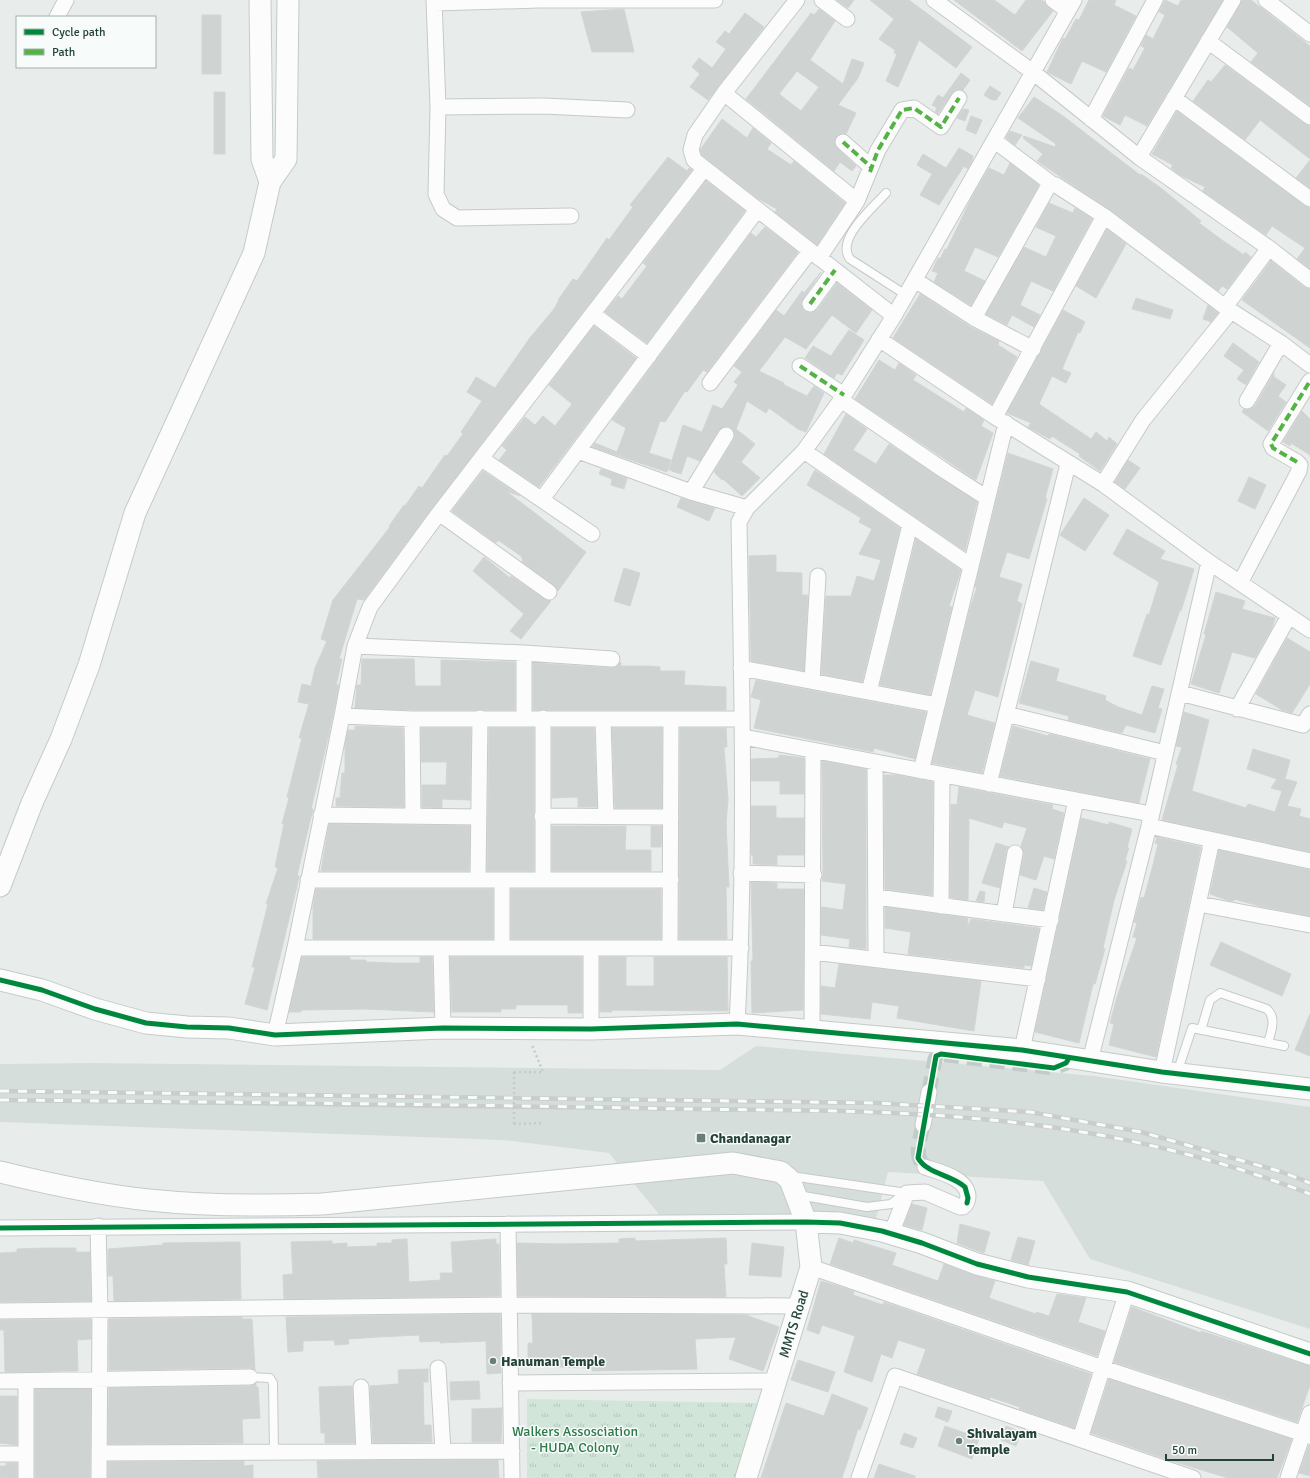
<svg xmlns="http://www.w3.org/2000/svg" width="1310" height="1478" font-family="Signika,sans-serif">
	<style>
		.built { fill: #d6dedb }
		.park { fill: url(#park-tufts) }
		.building { fill: #cfd4d2; stroke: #d1d6d4; fill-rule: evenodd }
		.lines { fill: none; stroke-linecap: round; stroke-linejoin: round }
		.street-tunnel { stroke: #c1cbc8; stroke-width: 15; stroke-dasharray: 15 8; stroke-linecap: butt }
		.lane-casing { stroke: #c5cac8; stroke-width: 10 }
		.street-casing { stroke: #c5cac8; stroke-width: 17 }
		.secondary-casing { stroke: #c3cbc8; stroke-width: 23 }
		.path { stroke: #c3ccca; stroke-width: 2.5; stroke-dasharray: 2 3; stroke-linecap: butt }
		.lane { stroke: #fcfcfc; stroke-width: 8 }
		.street { stroke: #fcfcfc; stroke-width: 15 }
		.secondary { stroke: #fcfcfc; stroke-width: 21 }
		.rail-casing { stroke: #c9cdcc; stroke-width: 4.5 }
		.rail { stroke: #f7fbf9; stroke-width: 3; stroke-dasharray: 9; stroke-linecap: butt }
		.path-bridge { stroke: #c3ccca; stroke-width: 2.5; stroke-dasharray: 2 3; stroke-linecap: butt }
		.quiet { stroke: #55b346; stroke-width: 4; stroke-dasharray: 8 4; stroke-linecap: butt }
		.cycleway-casing { stroke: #f7fbf9; stroke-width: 8 }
		.cycleway { stroke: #00873e; stroke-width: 5 }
		.poi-dot { fill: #697e78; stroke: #f7fbf9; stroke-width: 1.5 }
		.labels { text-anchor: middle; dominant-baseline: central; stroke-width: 3; stroke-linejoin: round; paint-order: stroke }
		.poi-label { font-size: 14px; font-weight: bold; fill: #24423a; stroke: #f7fbf9; text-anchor: start }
		.street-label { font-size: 14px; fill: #24423a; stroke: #f7fbf9 }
		.park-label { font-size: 14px; fill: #2d7a4b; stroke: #f7fbf9 }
	</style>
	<defs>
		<pattern id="park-tufts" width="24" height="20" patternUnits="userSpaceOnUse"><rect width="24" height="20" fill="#d1e6d8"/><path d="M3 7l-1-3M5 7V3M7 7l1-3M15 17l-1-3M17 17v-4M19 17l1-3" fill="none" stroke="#b3c6ba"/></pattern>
	</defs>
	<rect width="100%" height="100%" fill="#e8edeb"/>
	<!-- built -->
	<path class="built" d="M756 1046 1094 1076 1310 1107V1329L1090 1259 1043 1181 888 1172 874 1227 666 1223 609 1153 503 1140 0 1122V1064L90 1063 720 1070Z"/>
	<!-- park -->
	<path class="park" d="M527 1399 761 1403 737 1478H527Z"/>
	<!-- building -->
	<path class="building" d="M837 0H854L848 8Z
		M870 0H909L972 47 956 68 919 40 898 87 886 81 897 54 894 53 895 50 879 39 894 19Z
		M954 0H994L1015 15 1026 0H1042L1053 11 1022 51Z
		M1089 0H1116L1114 5 1136 16 1106 72 1082 61 1071 84 1047 72 1063 38 1065 39 1076 19 1079 20Z
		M1165 0 1178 6 1181 0H1223L1147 126 1125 115 1120 125 1103 116 1129 68 1133 70 1145 48 1141 46 1146 35 1153 39 1165 15 1159 12Z
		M1242 0H1251L1310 46V106L1251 62 1258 53 1227 27Z
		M624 9 634 52H592L581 12Z
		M819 9 835 21 810 60 843 84 852 59 864 63 858 78 838 105 856 113 846 134H840L834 141 837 148 856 166 852 171 840 162 834 171 746 99 811 13 814 15ZM797 71 819 87 801 111 779 94Z
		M745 13 764 27 708 100 690 87 700 74 692 67 699 58 712 68 726 49 716 42 725 31 729 34Z
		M202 15H221V74H202Z
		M1225 65 1305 124 1310 126V159L1260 120 1245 140 1193 101 1208 80 1211 82Z
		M961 73 970 80 963 90H955L952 93 938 114 935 112 937 108 932 105 938 95 943 98Z
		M990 86 1001 93 996 100H992L984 95Z
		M214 92H225V154H214Z
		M1034 97 1063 116 1140 175 1141 174 1161 188 1201 221 1199 223 1222 240 1244 255 1245 252 1251 257 1227 289 1222 286 1218 291 1109 209 1037 161 1043 154 1023 138 1024 136 1055 147 1056 144 1018 118Z
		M963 109 969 110 965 121 957 118Z
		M1177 111 1305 206 1310 208V269L1297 259 1305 248 1272 226 1266 235 1203 191 1205 187 1180 175 1171 168 1173 165 1152 154Z
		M971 116 982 120 976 134 966 130Z
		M722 119 747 138 753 128 771 143 767 149 791 165 794 161 845 203 817 245 775 212 777 209 757 198 702 155 700 150Z
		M1010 131 1022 135 1015 145 1006 138Z
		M959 148 973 156 972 161 968 169 964 166 939 205 920 195 932 174 917 165 923 154 946 168Z
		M668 157 687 171 689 168 692 170 432 508 364 600 357 599 339 659H342L336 685H339L328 738 311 809H313L297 875 299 876 297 886 267 1010 245 1004 255 967H252L268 904H266L278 868 275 867 284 824H282L289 798 287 797 302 738H299L309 704 298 702 302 684 311 686 315 668 327 641 321 639 333 600 390 527 389 526 404 505 405 506 419 486 422 488 445 455 447 456 463 434 461 432 482 401 467 392 476 377 495 388 529 339 554 309 559 300H558L573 279 577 281 607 238 609 240 633 207 630 205Z
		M1310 160V188L1296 178Z
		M1010 163 1039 185 998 257 975 247 964 271 985 281 971 305 934 282 938 273 932 271 938 258 940 259 945 249H947L972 197 989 168 1004 175Z
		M706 181 745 211 647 343 605 312 618 296 622 299 647 266 643 263Z
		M1049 203 1073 213 1075 208 1092 219 1053 291 1031 281 1020 305 1040 315 1034 327 1012 315 1007 325 986 314 1024 247 1046 257 1056 236 1036 227Z
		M765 227 798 252 707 372 703 370 687 392 685 391 665 422 660 421 649 453 671 460 667 472 592 447 595 443 617 452 626 428 612 420 751 233 756 237Z
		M1107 229 1126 244 1096 298 1076 286Z
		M1271 261 1304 287 1310 289V348L1242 300Z
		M821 272 803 299 801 303 804 311 809 313 817 310 837 283 872 310 856 333 832 315 806 349 785 337 759 371 784 383V385L807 396 814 386 824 393 806 432 798 429 769 408 766 413 747 401 736 429 755 444 741 462 760 478 742 496 723 479 722 480 714 472 734 439V431L730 427 726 426 719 430 700 461 687 456 681 474 669 470 683 425 702 432 713 405 722 409 738 385 734 382 742 372 734 366 776 310 784 316 802 291 804 293Z
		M920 294 969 326 999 341 998 345 1017 357 992 404 893 338Z
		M1136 298 1173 310 1170 319 1132 309Z
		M1208 305 1218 313 1211 322 1203 319Z
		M1063 310 1085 322 1080 333 1078 332 1062 369 1071 373 1066 383 1052 376 1039 404 1091 439 1096 432 1107 441 1109 437 1117 444 1100 471 1079 456 1080 454 1052 436 1050 439 1028 427 1031 423 1007 413Z
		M594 326 636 358 539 487 499 460 507 450 502 446 525 417 535 425 543 416 555 426 572 404 549 385Z
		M849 330 864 340 842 375 837 373 834 378 805 358 813 346 831 356Z
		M1233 343 1259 362 1246 385 1237 379 1244 370 1224 356Z
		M879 360 895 370 899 363 916 375 913 380 964 412 966 408 984 420 981 426 993 433 976 480 855 399Z
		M1274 373V377L1286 385 1278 396 1286 402 1268 431 1242 412 1244 409H1251L1255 406Z
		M1302 411 1310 419V455L1291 443 1290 446 1283 442Z
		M846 414 867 429 853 450 876 464 889 444 977 502 965 551 824 454Z
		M1008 453 1053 469 1045 498 1047 499 1029 559 1007 552 999 577 1022 584 1017 601 1022 604 998 697 975 690 967 715 995 723 982 773 932 763 969 612 977 587H975Z
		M1128 460 1140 468 1125 489 1115 482Z
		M601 469 627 478 624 489 611 485 612 479 599 474Z
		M815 470 900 528 862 682 821 674 826 596H851L857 576 874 581 881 560 859 554 872 529 859 522 861 518 807 485Z
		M483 471 520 496 506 491 586 552 558 591 554 585 522 562 523 560 521 556 498 540 496 543 452 511Z
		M1249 477 1266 485 1255 509 1238 501Z
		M681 498 715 508 709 521 677 507Z
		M1084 498 1109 515 1085 551 1060 535Z
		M1127 529 1165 551 1160 559 1194 569 1181 611 1180 610 1161 665 1133 656 1147 614 1149 615 1159 582 1113 554Z
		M916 539 961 570 949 606 952 607 930 695 880 685Z
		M776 555V572L802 573V595H808L804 671 751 661 749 556Z
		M484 557 510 578 511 576 544 599 551 601 521 639 510 631 524 614 473 571Z
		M624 568 640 573 630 606 614 601Z
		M1216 592 1245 601 1242 609 1275 618 1272 628 1255 658 1232 652 1219 693 1191 684 1206 635 1204 634Z
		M1287 638 1310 652V684L1292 713 1282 710 1256 694Z
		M362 659H414L415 686H441V660L515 662V710H412L355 708 357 685H361Z
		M1031 661 1059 669 1056 681 1106 696 1105 700 1118 707 1142 715 1152 686 1164 689 1158 708 1162 709 1155 733 1126 725 1122 733 1068 720 1069 716 1019 703Z
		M621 662V666H649L660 667V671H685L684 685 726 687V710H533V663L611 668 616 667Z
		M756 680 926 712 915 759 874 748 873 752 754 728 761 700 751 697Z
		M1184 712 1209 720 1192 791 1246 808 1248 804 1275 812 1282 791 1271 788 1277 779 1247 769 1253 749 1290 760 1285 779 1297 782 1287 806 1301 809 1299 816 1310 819V852L1162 820 1178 765 1176 764 1182 747 1176 746Z
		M355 726 403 728 404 807 336 806V798H340L342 773H345V746L348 730H355Z
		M1013 726 1048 736 1049 734 1150 759 1139 803 1000 776Z
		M421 728H471L470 800 442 799V808L422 807V785H446L447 762H421Z
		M489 728H534V871H487Z
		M552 728H594L597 807H578V797L552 798Z
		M612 728H662V808H615Z
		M680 728H726L727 747H724L728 799 726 823 729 887H726L727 939H679Z
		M779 755 804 758V794H780V781H751V759L779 758Z
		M822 761 866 769V949L849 947 850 939 821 935V907L843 910 846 884 822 881 823 875Z
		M884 775H896L933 782 932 895 885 889Z
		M959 787 1053 805 1052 809 1064 813 1054 859 1044 856 1036 880 1020 875 1024 854 1021 846 1027 828 1004 822 1002 828 969 818 968 900 950 898 951 804 957 805Z
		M751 806H776V818H804V855H777V865L753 864V855H751Z
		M1081 818 1109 825V822L1132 829 1127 848H1129L1125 860 1127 861 1114 900 1103 948 1105 949 1095 984H1093L1079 1043 1035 1032Z
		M329 824 470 826 469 871H321Z
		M552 826H626L625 850H651V871H552Z
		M651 826H662L661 847H651Z
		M1157 837 1201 847 1156 1057 1109 1045 1114 1024 1110 1023 1117 997 1137 938 1133 937 1137 923 1134 922 1141 897 1144 898 1152 869 1158 844 1155 843Z
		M996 843 1009 847 1006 851 1000 888 982 883Z
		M1219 850 1310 870V916L1259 906 1234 899V901H1230L1210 894Z
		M751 882 777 883V889H804L803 1010 752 1013 751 961H753Z
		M1034 888 1047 892 1043 910 1028 908Z
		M316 889H493V939H313V905Z
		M511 889H661V939H511Z
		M980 891 985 892 984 902 976 901Z
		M885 907 968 918 967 928 971 919 1039 928 1031 966 1024 965V968L908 954 911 932 885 928Z
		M1221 942 1291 974 1282 996 1210 965Z
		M302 957H350V960H366V962L391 963H420V957H432L434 1012 366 1009 301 1010V1012H289Z
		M450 957H582V1013H568V1005H516V1009H501V1012H452Z
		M600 957H626V986H654V957H727L728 1011 612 1010V1012H600Z
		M839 964 981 981 974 1031 897 1018 899 1006 872 1002 870 1019 821 1014V986L835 988Z
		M1310 1014V1056L1295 1050Z
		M912 1204 927 1208 922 1230 904 1225Z
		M960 1224 990 1232 984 1253 957 1243Z
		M1018 1237 1035 1241 1028 1265 1011 1260Z
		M635 1238V1241L726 1238 727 1264H724L726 1297 518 1296 517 1243 560 1244 619 1243V1239Z
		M839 1238 853 1243 854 1240 896 1253 892 1265 938 1281 944 1264 973 1275 995 1281 989 1298 1036 1314V1312L1049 1316 1057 1294 1086 1298 1078 1322 1105 1331 1097 1356 830 1264Z
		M407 1239 409 1282 441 1280 440 1273H453L451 1242 496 1239V1244H499L500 1296 284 1299 283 1275 293 1274 291 1242 332 1241V1244L347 1243V1247L377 1246V1243H392V1240Z
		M240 1242 241 1299 114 1301 113 1276H108V1249L163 1245V1243Z
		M752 1243 784 1247 781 1277 749 1275Z
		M45 1248H76V1252H90L91 1301 0 1302V1253L17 1252V1249Z
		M821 1281 854 1291 853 1295 883 1305 884 1302 1091 1374 1074 1428 1019 1409 1020 1407 990 1397V1399L917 1374 926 1349 898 1340 892 1358 881 1354 872 1382 844 1372 855 1336 822 1325 819 1334 807 1330Z
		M1132 1307 1201 1333V1331L1310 1366V1385L1297 1422 1114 1362Z
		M500 1314 501 1373 487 1374 486 1341 440 1343V1341L420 1342 419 1335 378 1337 348 1339 349 1344 335 1345 334 1340 303 1341V1351L288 1352 286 1317Z
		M532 1314 746 1315 779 1327 763 1371 729 1359 736 1337 695 1339 697 1369 592 1371V1368L528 1366V1343H533Z
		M242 1317V1319H252L255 1370 250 1368 109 1370V1319Z
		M91 1319V1339L77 1340 78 1371 5 1372 4 1330H0V1320Z
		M798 1360 835 1372 828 1392 791 1380Z
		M428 1369V1382H423L424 1425H431L432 1442 373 1443 370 1386 399 1384 398 1370Z
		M1109 1379 1292 1439 1277 1478H1228L1169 1460 1091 1433Z
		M479 1381 480 1399 451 1400 450 1382Z
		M256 1383V1387H258L260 1418 242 1419 243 1443 108 1444 109 1388 250 1386Z
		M349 1386H352L355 1443H325V1433H321L319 1387Z
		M35 1389H91L90 1478H35Z
		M832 1394 868 1408 860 1430 858 1429 842 1478H761L786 1403 824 1416Z
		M0 1396H17V1445L0 1443Z
		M938 1407 952 1411 948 1422 935 1417Z
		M502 1408 501 1442H472V1409Z
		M945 1426 979 1438 972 1459 938 1446Z
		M1006 1426 1021 1432 1016 1446 1001 1440Z
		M904 1433 917 1438 913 1448 900 1444Z
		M1309 1445H1310V1476L1299 1473Z
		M436 1460H498L499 1478H318L317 1461Z
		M244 1461V1466L253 1465V1478H108V1462Z
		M6 1463H17V1478H0V1466H6Z
		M879 1464 915 1476V1478H874Z"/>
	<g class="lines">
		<!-- street-tunnel -->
		<path class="street-tunnel" d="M929 1092 935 1059 938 1054 1054 1068 1066 1063 1069 1058
			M923 1125C920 1141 913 1155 925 1167"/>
		<defs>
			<path id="lane" d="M886 193C873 208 835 239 850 259L906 295
				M1201 1030 1210 1000 1220 993 1267 1009C1277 1019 1271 1031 1268 1043
				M1177 1073 1192 1028 1284 1046
				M791 1176 907 1193
				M798 1195 867 1207 891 1204 904 1194
				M250 1377 270 1378 273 1383 274 1452"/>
			<path id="street" d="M434 0 438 107 436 194 443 209 457 218 571 216
				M797 0 724 93 695 135 691 150 694 160 894 316
				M822 0 847 19
				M934 0 1034 73 1139 157 1269 248 1310 280
				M1053 0 1068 11
				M1266 0 1310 34
				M434 3 539 0H715
				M57 17 66 0
				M1208 41 1310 117
				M724 93 857 201 819 258
				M1174 98 1310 199
				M438 107 544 106 627 110
				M1091 119 1155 0
				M995 141 1052 184
				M843 142 871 167
				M1139 157 1233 0
				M857 201 878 150 902 110 914 108 941 127 959 98
				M915 280 974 318 1033 349
				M810 304 835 270
				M1225 307 1269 248
				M593 314 649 356
				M974 318 1048 187 1052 184 1056 185 1104 216 1225 307 1281 343 1310 365
				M879 339 995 417 1103 484 1209 562 1310 630
				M800 366 844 395
				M710 383 810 251
				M841 400 945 471 987 498
				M1247 401 1281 343
				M995 417 1104 216
				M578 451 691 492 747 508
				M804 451 971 566
				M482 459 592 534
				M1103 484 1143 420 1231 311
				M691 492 726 435
				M542 499 757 210
				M439 513 549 592
				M1240 583 1299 471 1300 465 1297 462 1273 448 1271 444 1310 381
				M355 646 524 653V717
				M524 653 612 659
				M741 668 937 705
				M812 681 818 576
				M869 692 910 525
				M1180 693 1303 725 1310 714
				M1237 709 1289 616
				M1006 714 1165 753
				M342 716 412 719H742
				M543 718V880
				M412 719 413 816
				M603 720 606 816
				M743 737 1151 814
				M875 762 876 959
				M921 771 1006 423
				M989 784 1068 464
				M321 815 478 817
				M542 816 671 817
				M1149 826 1310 861
				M741 873 814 875
				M308 880H671
				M478 880 480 718
				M502 880V948
				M876 897 1051 920
				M1199 904 1310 925
				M941 906 942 775
				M1004 914 1015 853
				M295 948H741
				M441 948 443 1028
				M591 948V1029
				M670 948 671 719
				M813 952 1038 979
				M737 1024C746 857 742 689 739 522L747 508 804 451 841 400 894 316 1074 0
				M812 1030 813 751
				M275 1035 295 948 342 716 355 646 370 607 439 513 704 169
				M1022 1050 1076 800
				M1090 1061 1149 826 1209 562
				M1162 1072 1212 840
				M923 1125 929 1092
				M508 1224 512 1478
				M98 1226 100 1311 99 1478
				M0 1228 806 1222
				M891 1234 907 1193 925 1192 960 1207H963C967 1204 968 1200 968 1196 967 1178 939 1172 925 1167
				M811 1267 1103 1368 1310 1436
				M0 1311 508 1305 800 1306
				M438 1368 443 1451
				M0 1381 250 1377
				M26 1381V1478
				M510 1383 777 1381
				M361 1387 364 1452
				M1080 1439 1127 1292
				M99 1453 512 1451
				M0 1454H25
				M859 1478 895 1376 1193 1478
				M1288 1478 1310 1413"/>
			<path id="secondary" d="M260 0 262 159 270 182 286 159 288 0
				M0 886 32 803 61 739 89 665 135 513 254 253 270 182
				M0 980 42 990 95 1009 146 1023 187 1027 229 1028 275 1035 443 1028 591 1029 737 1024 1022 1050 1162 1072 1310 1089
				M0 1172C49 1184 99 1195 149 1200 206 1206 264 1206 322 1204L733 1163 781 1172 790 1180 806 1222 811 1267 746 1478
				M806 1222 840 1223 882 1231 922 1243 977 1264 1028 1277 1127 1292 1310 1354"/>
		</defs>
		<!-- lane casing -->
		<use href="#lane" class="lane-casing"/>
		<!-- street casing -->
		<use href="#street" class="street-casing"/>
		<!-- secondary casing -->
		<use href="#secondary" class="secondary-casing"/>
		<!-- path -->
		<path class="path" d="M514 1072H543L532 1045
			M514 1124 543 1123"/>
		<!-- lane -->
		<use href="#lane" class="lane"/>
		<!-- street -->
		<use href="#street" class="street"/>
		<!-- secondary -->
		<use href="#secondary" class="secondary"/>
		<defs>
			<path id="rail" d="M0 1091 876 1103 1030 1112 1141 1132 1282 1172 1310 1183
				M0 1100C212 1102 424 1104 637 1108 751 1111 867 1108 981 1119 1093 1129 1205 1153 1310 1194"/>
		</defs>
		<!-- rail casing -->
		<use href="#rail" class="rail-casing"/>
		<!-- rail -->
		<use href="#rail" class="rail"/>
		<!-- path-bridge -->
		<path class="path-bridge" d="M514 1072V1124"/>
		<!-- quiet -->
		<path class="quiet" d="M843 142 871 167
			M870 172 878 150 902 110 914 108 941 127 959 98
			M810 304 835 270
			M800 366 844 395
			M1297 462 1273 448 1271 444 1310 381"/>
		<defs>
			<path id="cycleway" d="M0 980 42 990 95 1009 146 1023 187 1027 229 1028 275 1035 443 1028 591 1029 737 1024 1022 1050 1162 1072 1310 1089
				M967 1203 968 1198 965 1187C952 1175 927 1174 918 1158L936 1056 941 1054 1054 1068 1066 1063 1069 1058
				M0 1228 806 1222 840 1223 882 1231 922 1243 977 1264 1028 1277 1127 1292 1310 1354"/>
		</defs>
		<!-- cycleway casing -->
		<use href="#cycleway" class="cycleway-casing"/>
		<!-- cycleway -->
		<use href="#cycleway" class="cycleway"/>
	</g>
	<!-- markers -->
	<g class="poi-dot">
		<rect x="696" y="1133" width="10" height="10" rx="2"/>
		<circle cx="493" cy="1361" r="4"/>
		<circle cx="959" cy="1441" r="4"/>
	</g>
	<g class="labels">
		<!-- poi labels -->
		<g class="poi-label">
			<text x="710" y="1138">Chandanagar</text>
			<text x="501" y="1361">Hanuman Temple</text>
			<text x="967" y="1433">Shivalayam<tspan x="967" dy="16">Temple</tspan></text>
		</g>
		<!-- street labels -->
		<g class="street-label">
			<text transform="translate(794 1324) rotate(-73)">MMTS Road</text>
		</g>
		<!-- park labels -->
		<g class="park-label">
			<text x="575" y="1431">Walkers Assosciation<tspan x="575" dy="16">- HUDA Colony</tspan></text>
		</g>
	</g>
	<!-- legend -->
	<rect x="16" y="16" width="140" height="52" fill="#f7fbf9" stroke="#a3b1ad"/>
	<rect x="24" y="29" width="20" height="6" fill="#00873e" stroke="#a3b1ad"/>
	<text x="52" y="36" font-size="12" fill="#24423a">Cycle path</text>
	<rect x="24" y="49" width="20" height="6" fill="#55b346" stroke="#a3b1ad"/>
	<text x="52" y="56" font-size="12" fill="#24423a">Path</text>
	<!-- scale -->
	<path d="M1166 1454v6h107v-6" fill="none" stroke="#24423a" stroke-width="2"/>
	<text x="1172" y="1454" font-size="12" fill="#24423a" stroke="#f7fbf9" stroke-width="3" paint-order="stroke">50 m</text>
</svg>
